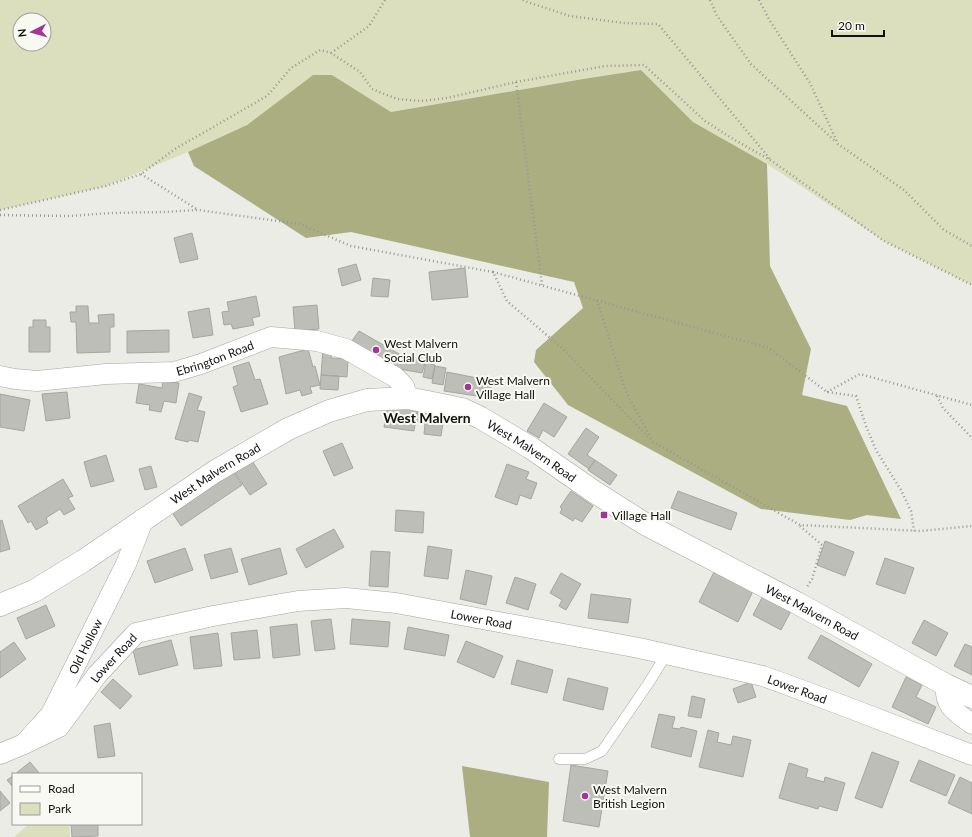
<svg xmlns="http://www.w3.org/2000/svg" width="972" height="837" font-family="Lato,sans-serif">
	<style>
		.green { fill: #dcdfbe; fill-rule: evenodd }
		.forest { fill: #aaae80 }
		.building { fill: #bdbeb8; stroke: #a5a6a0 }
		.lines { fill: none; stroke-linecap: round; stroke-linejoin: round }
		.service-casing { stroke: #a5a5a0; stroke-width: 11 }
		.minor-casing { stroke: #a5a5a0; stroke-width: 21 }
		.secondary-casing { stroke: #a5a5a0; stroke-width: 23 }
		.path { stroke: #979893; stroke-width: 2.5; stroke-dasharray: 1 3; stroke-linecap: butt }
		.service { stroke: #fff; stroke-width: 10 }
		.minor { stroke: #fff; stroke-width: 20 }
		.secondary { stroke: #fff; stroke-width: 22 }
		.poi-dot { fill: #a33695; stroke: #f8f9f3; stroke-width: 1.5 }
		.labels { text-anchor: middle; dominant-baseline: central; stroke-width: 4; stroke-linejoin: round; paint-order: stroke }
		.poi-label { font-size: 12px; fill: #11110f; stroke: #f8f9f3; text-anchor: start }
		.street-label { font-size: 12px; fill: #11110f; stroke: #f8f9f3 }
		.quarter-label { font-size: 14px; font-weight: bold; fill: #11110f; stroke: #f8f9f3 }
	</style>
	<rect width="100%" height="100%" fill="#ebece6"/>
	<!-- green -->
	<path class="green" d="M0 0H972V285L884 241 767 164 693 122 641 70 583 79 391 112 332 75H313L247 125 188 152 106 186 0 210ZM20 20H44V44H20Z
		M29 824H69L70 837H14Z"/>
	<!-- forest -->
	<path class="forest" d="M641 70 693 122 767 164 770 266 811 349 802 395 847 406 901 519 867 515 850 520 761 509 568 405 534 362 536 350 583 308 574 282 351 232 306 238 194 166 188 152 247 125 313 75H332L391 112 583 79Z
		M462 766 549 782 547 837H470Z"/>
	<!-- building -->
	<path class="building" d="M192 233 198 259 180 263 174 238Z
		M356 264 361 280 342 286 338 269Z
		M465 268 468 297 432 300 429 272Z
		M373 278 390 280 388 297 371 296Z
		M256 296 260 316 252 318 254 325 233 329 231 324 224 325 222 312 229 311 227 302Z
		M317 305 319 329 295 331 293 307Z
		M76 306H88L89 323H99L98 315 114 314V327H110V352L77 353 76 322H71L70 312H76Z
		M209 308 213 335 193 338 188 312Z
		M33 320H46V327H50V352H29V327H33Z
		M169 330V352L127 353V331Z
		M359 331 401 355 426 360 422 373 394 368 349 345Z
		M308 349 313 367 315 366 320 385 310 387 312 393 302 396 300 390 286 394 279 357Z
		M323 349H332L331 358 348 359 347 377 321 375Z
		M249 362 255 380 260 379 268 404 241 412 233 387 238 385 233 367Z
		M426 363 435 365 432 379 423 377Z
		M435 366 446 368 443 385 432 383Z
		M447 372 482 379 491 384 490 398 444 391Z
		M321 375 339 376 338 390 320 389Z
		M163 381 179 383 176 403 164 401 161 412 149 410 150 405 136 403 139 384 162 388Z
		M67 392 70 418 46 421 42 394Z
		M189 393 202 397 197 410 205 412 198 442 189 440 188 442 175 439Z
		M0 394 30 400 24 431 0 427Z
		M544 403 567 417 554 437 543 430 539 438 527 431Z
		M418 404 414 431 384 427 388 405Z
		M418 409H445L441 436 424 434 425 424 417 422Z
		M586 428 599 437 587 455 595 460 589 469 568 454Z
		M342 443 353 468 334 476 323 451Z
		M106 455 114 481 91 487 84 462Z
		M249 456 267 484 250 495 232 468Z
		M595 460 617 475 610 485 588 470Z
		M507 464 529 472 526 479 537 483 531 499 520 495 517 505 495 497Z
		M151 466 157 487 145 490 139 469Z
		M230 467 242 485 181 526 169 508Z
		M63 479 73 496 68 498 75 509 64 515 60 509 46 518 48 523 36 530 31 521 28 523 18 506Z
		M571 491 593 506 582 522 575 518 573 521 560 513 562 509 560 507Z
		M678 491 737 513 731 530 671 508Z
		M396 510 424 512 423 533 395 531Z
		M2 520 10 549 0 552V521Z
		M334 529 344 547 306 568 296 549Z
		M825 541 854 552 845 576 817 565Z
		M428 546 452 550 448 579 424 576Z
		M185 548 193 570 155 583 147 561Z
		M231 548 238 572 211 579 204 555Z
		M280 548 287 574 249 585 241 559Z
		M371 551 390 552 388 587 369 586Z
		M885 558 914 568 905 594 876 584Z
		M466 570 492 576 486 605 460 599Z
		M715 570 754 589 738 622 699 602Z
		M561 573 581 584 566 610 559 606 562 600 550 593Z
		M515 577 536 584 528 610 506 603Z
		M591 594 631 599 628 623 588 618Z
		M764 594 792 609 781 630 753 615Z
		M46 605 55 626 26 639 17 618Z
		M331 619 335 649 315 651 311 621Z
		M352 619 390 622 388 647 350 644Z
		M924 620 948 633 936 656 912 643Z
		M297 624 300 655 273 658 270 627Z
		M408 627 449 635 445 656 404 649Z
		M257 630 260 658 234 660 231 633Z
		M218 633 222 666 194 669 190 637Z
		M821 635 872 664 859 687 808 658Z
		M171 640 178 665 139 675 133 650Z
		M466 641 503 656 494 678 457 662Z
		M14 642 26 659 0 678V652Z
		M965 644 972 647V675L954 666Z
		M517 660 553 670 547 693 511 684Z
		M906 677 922 685 916 697 936 707 928 724 892 707Z
		M568 678 608 688 603 710 563 700Z
		M113 679 132 696 120 709 101 692Z
		M751 682 756 697 738 703 733 689Z
		M692 696 705 699 701 718 688 716Z
		M659 714 675 717 672 728 680 729 681 727 697 731 691 757 651 747Z
		M110 723 115 756 98 758 94 726Z
		M708 730 719 733 717 742 731 745 733 736 751 740 743 777 699 767Z
		M872 752 899 762 882 808 855 798Z
		M919 760 955 775 946 796 910 781Z
		M30 762 40 774H15Z
		M789 763 808 769 806 777 824 782 825 777 845 783 837 811 819 806 818 809 779 798Z
		M571 765 608 771 599 827 563 821Z
		M13 776V787L7 780Z
		M960 777 972 783V814L948 803Z
		M0 791 10 803 0 811Z
		M71 824H98V836L72 837Z"/>
	<g class="lines">
		<defs>
			<path id="service" d="M559 759H585L602 751 648 684 666 655"/>
			<g id="minor">
				<path id="s1" d="M0 376 15 379 37 381 106 374 174 372 201 364 271 337 317 341 346 349 395 377 404 386 408 398"/>
				<path d="M946 685C944 707 956 712 972 724"/>
				<path id="s2" d="M24 744 59 727 97 675 136 633 213 616 298 601 346 598 396 603 639 648 763 676 839 704 972 755"/>
				<path id="s3" d="M0 754 24 744 51 714 126 564 144 518"/>
			</g>
			<g id="secondary">
				<path id="s4" d="M0 605 34 591 83 561 214 472 288 429 329 411 367 400 408 398 462 409 481 418 531 448 593 491 645 524 797 603 946 685 972 697"/>
			</g>
		</defs>
		<!-- service casing -->
		<use href="#service" class="service-casing"/>
		<!-- minor casing -->
		<use href="#minor" class="minor-casing"/>
		<!-- secondary casing -->
		<use href="#secondary" class="secondary-casing"/>
		<!-- path -->
		<path class="path" d="M523 0 524 1 570 16 624 23 658 24 770 159
			M710 0 717 16 751 64 836 142
			M759 0 770 21 810 83 838 144 904 190 944 230 972 246
			M331 53 369 26 385 0
			M516 82 542 285
			M141 174 198 210
			M0 210 106 186 141 174 175 149 267 96 291 68 320 50 331 53 360 72 372 89 397 99 421 101 447 98 516 82 605 66 644 65 705 121 733 139 772 161 884 241 972 285
			M0 215 69 216 111 213 165 212 198 210 300 224 351 246 493 272 507 301 563 349 653 442 800 525 921 531 972 526
			M493 272 769 348 827 392 856 396 866 426 876 450 901 490 911 511 914 531
			M597 300 626 392 651 438
			M827 392 860 374 972 405
			M937 396 943 408 972 438
			M800 526 822 545 812 579 807 587"/>
		<!-- service -->
		<use href="#service" class="service"/>
		<!-- minor -->
		<use href="#minor" class="minor"/>
		<!-- secondary -->
		<use href="#secondary" class="secondary"/>
	</g>
	<!-- markers -->
	<g class="poi-dot">
		<circle cx="376" cy="350" r="4"/>
		<circle cx="468" cy="387" r="4"/>
		<rect x="600" y="511" width="8" height="8" rx="2"/>
		<circle cx="585" cy="796" r="4"/>
	</g>
	<g class="labels">
		<!-- poi labels -->
		<g class="poi-label">
			<text x="384" y="343">West Malvern<tspan x="384" dy="14">Social Club</tspan></text>
			<text x="476" y="380">West Malvern<tspan x="476" dy="14">Village Hall</tspan></text>
			<text x="612" y="515">Village Hall</text>
			<text x="593" y="789">West Malvern<tspan x="593" dy="14">British Legion</tspan></text>
		</g>
		<!-- street labels -->
		<g class="street-label">
			<text stroke="none"><textPath href="#s1" startOffset="218">Ebrington Road</textPath></text>
			<text stroke="none"><textPath href="#s4" startOffset="600">West Malvern Road</textPath></text>
			<text stroke="none"><textPath href="#s4" startOffset="253">West Malvern Road</textPath></text>
			<text stroke="none"><textPath href="#s4" startOffset="924">West Malvern Road</textPath></text>
			<text stroke="none"><textPath href="#s2" startOffset="511">Lower Road</textPath></text>
			<text stroke="none"><textPath href="#s3" startOffset="142">Old Hollow</textPath></text>
			<text stroke="none"><textPath href="#s2" startOffset="127">Lower Road</textPath></text>
			<text stroke="none"><textPath href="#s2" startOffset="835">Lower Road</textPath></text>
		</g>
		<!-- quarter labels -->
		<g class="quarter-label">
			<text x="427" y="417">West Malvern</text>
		</g>
	</g>
	<!-- legend -->
	<rect x="12" y="773" width="130" height="52" fill="#f8f9f3" stroke="#9c9c98"/>
	<rect x="20" y="786" width="20" height="6" fill="#ffffff" stroke="#9c9c98"/>
	<text x="48" y="793" font-size="12" fill="#11110f">Road</text>
	<rect x="20" y="803" width="20" height="12" fill="#dcdfbe" stroke="#9c9c98"/>
	<text x="48" y="813" font-size="12" fill="#11110f">Park</text>
	<!-- north arrow -->
	<g transform="translate(32 32) rotate(264)"><circle r="19" fill="#f8f9f3" stroke="#9c9c98"/>
	<path d="M0-3L7 15L0 10L-7 15Z" fill="#a33695"/>
	<text y="-6" font-size="11" font-weight="bold" text-anchor="middle" fill="#11110f">N</text>
	</g>
	<!-- scale -->
	<path d="M832 30v6h52v-6" fill="none" stroke="#11110f" stroke-width="2"/>
	<text x="838" y="30" font-size="12" fill="#11110f" stroke="#f8f9f3" stroke-width="3" paint-order="stroke">20 m</text>
</svg>
